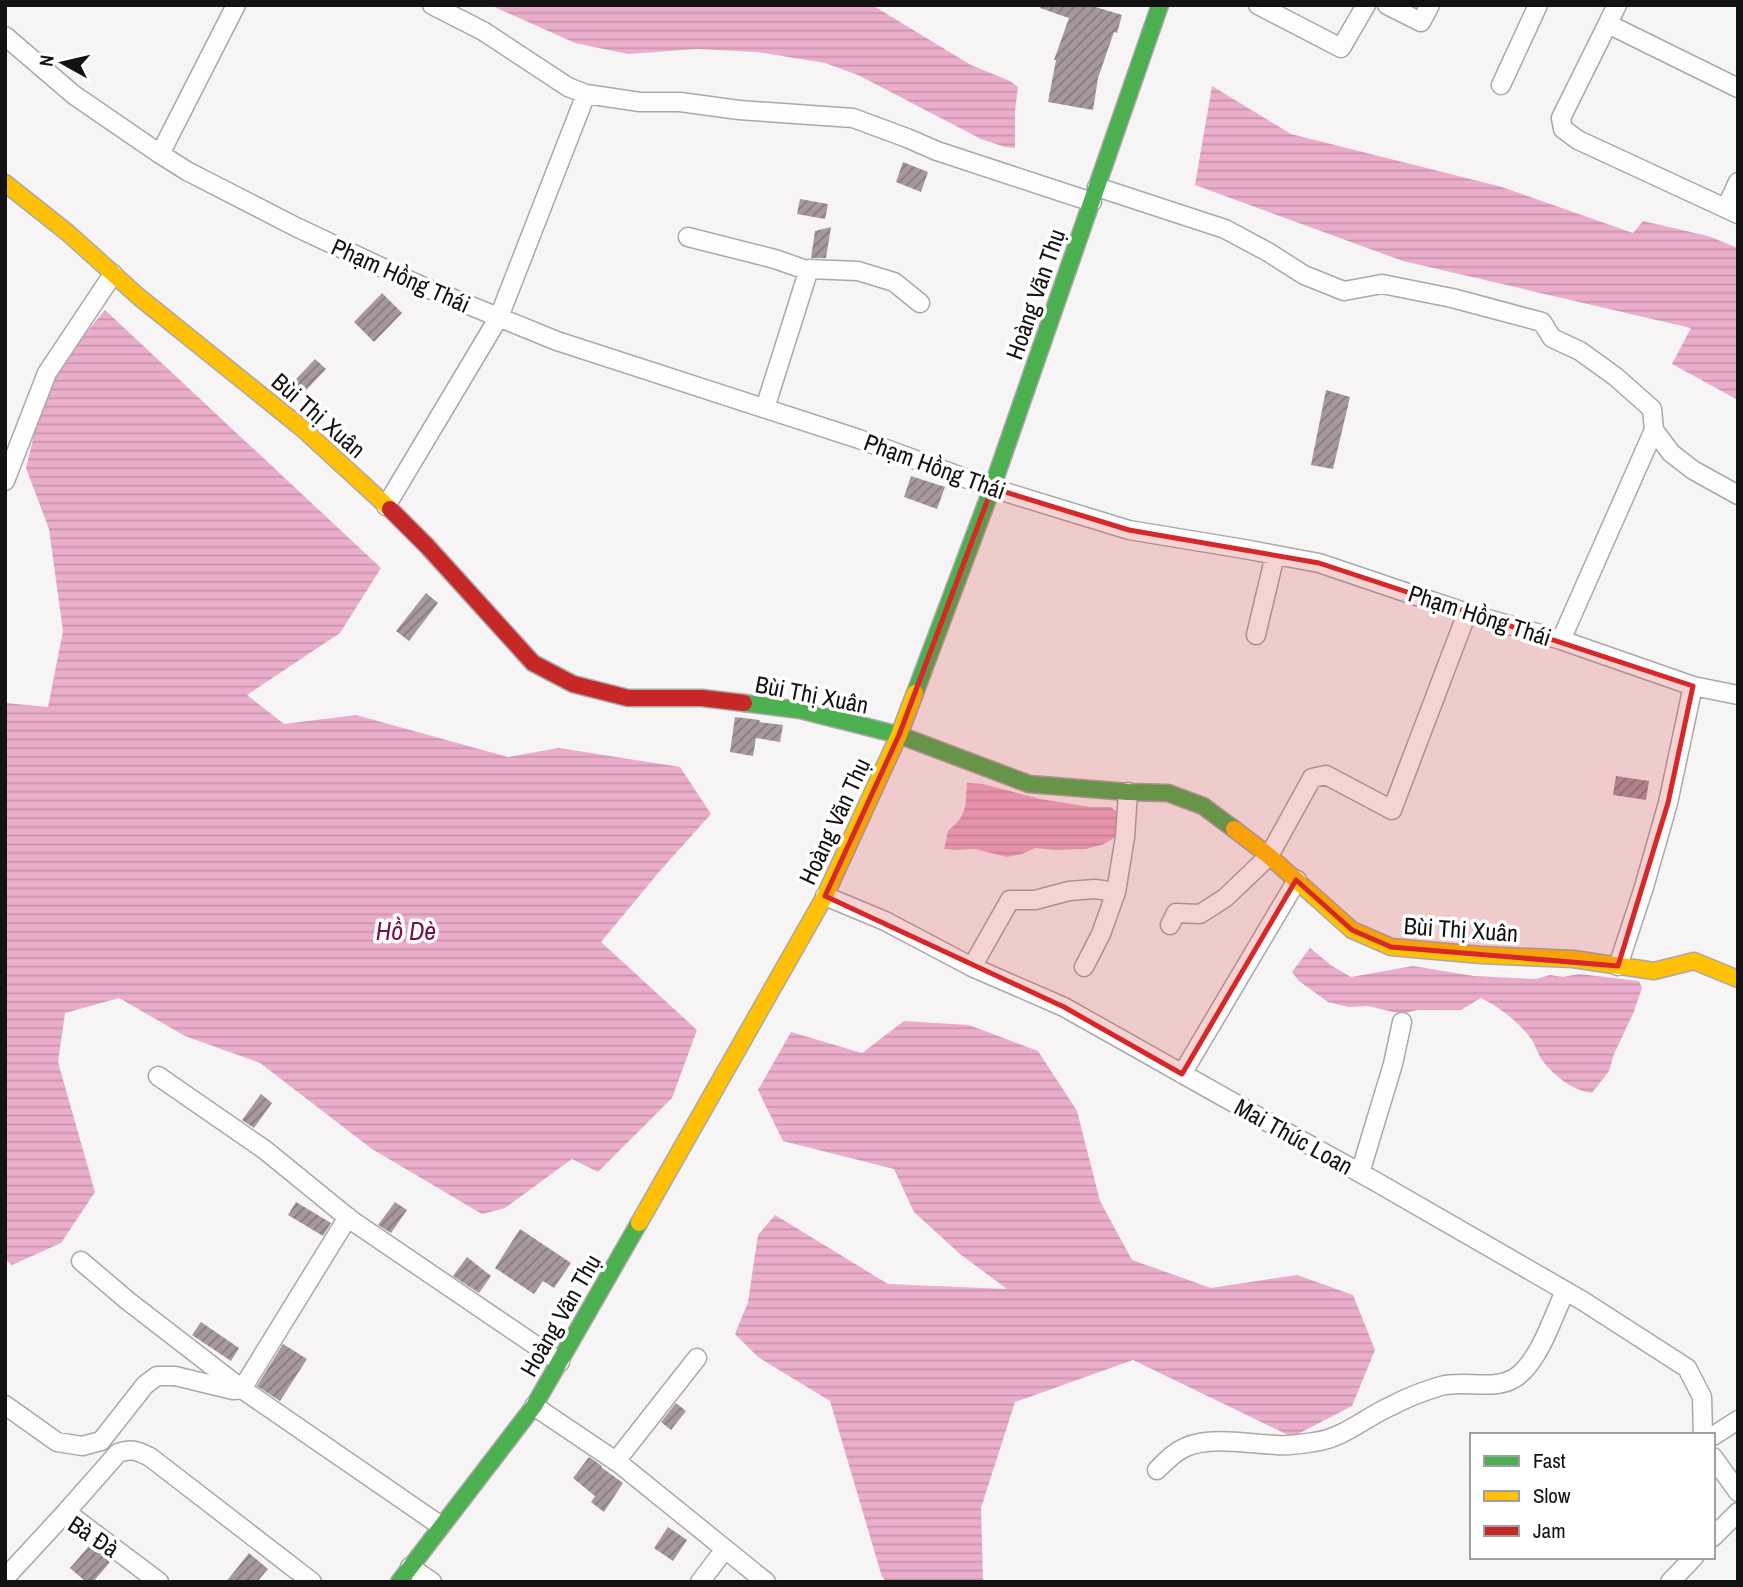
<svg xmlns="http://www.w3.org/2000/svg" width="1743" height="1587" font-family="'Archivo Narrow',sans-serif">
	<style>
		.water { fill: url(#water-rules) }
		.building { fill: url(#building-hatch) }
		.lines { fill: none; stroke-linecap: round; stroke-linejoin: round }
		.street-casing { stroke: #aaa8a9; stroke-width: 21 }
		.fast-casing { stroke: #aaa8a9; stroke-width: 19 }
		.slow-casing { stroke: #aaa8a9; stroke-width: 19 }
		.jam-casing { stroke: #aaa8a9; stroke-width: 19 }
		.street { stroke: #fefdfe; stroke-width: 18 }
		.fast { stroke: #4caf50; stroke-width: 16 }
		.slow { stroke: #ffc107; stroke-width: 16 }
		.jam { stroke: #c62828; stroke-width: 16 }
		.marked { fill: #d62828; fill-opacity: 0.2; stroke: #d62828; stroke-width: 5; stroke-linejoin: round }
		.labels { text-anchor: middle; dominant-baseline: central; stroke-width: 7; stroke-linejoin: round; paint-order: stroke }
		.street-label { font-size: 24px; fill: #131212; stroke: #fff }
		.water-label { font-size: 26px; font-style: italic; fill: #750f4e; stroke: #fff }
	</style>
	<defs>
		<pattern id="water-rules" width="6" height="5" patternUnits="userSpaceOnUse" patternTransform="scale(1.75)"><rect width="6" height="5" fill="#eaadcb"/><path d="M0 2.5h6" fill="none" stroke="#c894ad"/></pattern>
		<pattern id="building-hatch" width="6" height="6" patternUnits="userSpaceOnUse" patternTransform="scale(1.75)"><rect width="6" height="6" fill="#a798a0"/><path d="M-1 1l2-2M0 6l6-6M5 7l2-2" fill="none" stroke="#877b81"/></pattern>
	</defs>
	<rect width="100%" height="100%" fill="#f6f4f5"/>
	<!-- water -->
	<path class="water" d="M490 5H872L971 65 1010 81 1018 87 1015 111V148L1005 147 981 139 858 75 825 63 757 52 697 49 628 54 575 43Z
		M1212 86 1291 134 1502 187 1633 233 1643 221 1708 236 1738 248V400L1672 364 1691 328 1403 261 1195 185Z
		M105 310 381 568 340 633 247 695 284 724 356 715 508 757 559 748 680 767 711 814 659 872 601 942 697 1030 672 1098 598 1172 572 1159 505 1208 482 1214 372 1149 260 1063 185 1036 119 998 65 1013 58 1062 95 1192 61 1243 12 1265 5 1259V703L48 707 63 631 49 529 26 468 47 380Z
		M967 783 983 784 1040 799 1090 807H1111L1119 814 1117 832 1114 838 1104 844 1086 849 1054 850 1035 848 1022 854 1007 857 975 849 957 850 944 849 948 831C968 815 965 806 967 783Z
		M1310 948 1332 966 1351 977 1413 966 1474 976 1536 979 1550 975 1563 977 1579 974 1639 981 1642 988 1633 1014 1614 1054 1609 1071 1592 1093C1572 1090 1555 1077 1542 1060 1537 1053 1535 1043 1529 1036 1516 1020 1499 1007 1481 998L1461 1010H1417L1402 1014 1368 1006 1349 1007 1328 1002 1299 981 1292 972Z
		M904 1021 969 1025 1038 1051 1077 1111 1100 1201 1132 1260 1211 1288 1297 1275 1353 1295 1375 1350 1352 1406 1292 1437 1133 1360 1015 1402 981 1508 983 1582H887L882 1577 830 1401 758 1357 735 1334 748 1302 758 1235 775 1215 888 1284 1007 1289 960 1254 914 1212 894 1169 783 1141 758 1090 791 1032 862 1053Z"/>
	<!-- building -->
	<path class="building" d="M1041 5H1089L1122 15 1117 33 1114 32 1098 78 1093 110 1048 102 1056 60H1054L1069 18 1040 8Z
		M903 162 928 172 921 192 896 182Z
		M800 199 828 204 825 219 797 214Z
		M831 227 826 258H811L815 231Z
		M382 293 402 313 374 342 354 322Z
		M315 359 326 369 294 403 283 393Z
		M1326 390 1350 397 1333 469 1311 465Z
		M911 476 945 487 937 509 904 497Z
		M426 593 438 603 409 641 396 631Z
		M735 717 760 720 759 722 783 725 780 742 756 738 753 756 730 752Z
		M1616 776 1649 781 1646 800 1613 795Z
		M261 1094 272 1103 254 1128 242 1120Z
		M296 1202 331 1223 323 1236 288 1215Z
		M395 1202 407 1210 391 1233 378 1225Z
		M520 1229 571 1263 554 1288 543 1281 534 1294 495 1268Z
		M467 1257 491 1276 479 1293 453 1276Z
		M201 1322 239 1348 231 1361 192 1335Z
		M283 1344 307 1359 280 1401 257 1386Z
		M676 1403 686 1411 671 1430 661 1422Z
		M589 1457 602 1466 601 1467 623 1483 604 1512 591 1502 595 1496 573 1478Z
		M668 1527 687 1540 673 1561 654 1548Z
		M90 1545 110 1562 93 1582H86L70 1568Z
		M249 1553 268 1569 257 1582H226Z"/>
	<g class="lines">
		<defs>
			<path id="street" d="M432 5 483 31 568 87 586 94 640 102H680L739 110 853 118 907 138 937 151 1092 202
				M1258 5 1341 48 1366 5
				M1387 5 1421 22 1430 5
				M1617 5 1561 118 1563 129 1578 140 1738 214
				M1608 24 1738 88
				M5 36 74 95 160 154 187 171 296 227 417 284 557 341 859 439 992 488 1129 530 1244 549 1319 563 1467 613 1561 640 1693 686 1738 695
				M1501 85 1538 5
				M160 154 236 5
				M1097 187 1225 229 1268 252 1304 275 1344 291 1382 284 1452 298 1542 322 1552 338 1580 351 1616 377 1652 409 1654 430 1561 640
				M1726 208 1738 182
				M688 237 775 259 809 271
				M765 408 809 269 858 271 894 282 920 303
				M1654 430 1671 453 1693 470 1738 495
				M5 481 47 373 113 274
				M386 506 499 317 586 94
				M1256 635 1275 555
				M825 896 885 921 972 967 1064 1007 1275 1126 1373 1180 1583 1301 1687 1368 1702 1397 1703 1435
				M1170 925 1176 913 1200 914 1225 898 1269 856 1312 778 1326 775 1392 810 1467 613
				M1618 966 1644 887 1668 803 1693 686
				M972 967 1010 900H1035L1069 891 1095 889 1116 892 1125 837 1128 792
				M1084 967 1101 934 1116 892
				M1182 1074 1297 880
				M158 1076 265 1150 351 1220 560 1362
				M1360 1173 1393 1064 1402 1022
				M81 1261 128 1301 242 1389 441 1526
				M5 1405 57 1442 82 1446 101 1441 145 1385 157 1376H175L233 1390 242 1389 348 1217
				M534 1406 620 1464 766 1582
				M1713 1436 1738 1420
				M1713 1457 1738 1492
				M616 1461 697 1358
				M1157 1470C1166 1461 1174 1452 1186 1447 1211 1436 1250 1444 1277 1445 1289 1446 1302 1444 1314 1442 1342 1439 1366 1417 1391 1406 1406 1398 1424 1391 1441 1386 1466 1379 1497 1393 1519 1375 1541 1356 1553 1317 1565 1291
				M66 1512 118 1453C133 1448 137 1451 150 1457L312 1582
				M1713 1537 1738 1512
				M410 1567 432 1582
				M5 1578 66 1512 159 1582
				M700 1582 725 1549
				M1670 1582 1694 1557"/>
			<path id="fast" d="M915 693 992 488 1160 5
				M744 703 800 710 899 735 1029 784 1128 792 1168 793 1203 806 1234 829
				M399 1582 534 1406 639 1223"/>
			<path id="slow" d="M5 183 68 233 139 297 303 429 390 509
				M1234 829 1269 856 1352 930 1391 947 1481 955 1573 959 1654 971 1694 961 1738 979
				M639 1223 825 896 899 735 915 693"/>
			<path id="jam" d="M390 509 427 546 533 663 573 684 628 698H702L744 703"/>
		</defs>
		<!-- street casing -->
		<use href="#street" class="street-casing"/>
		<!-- fast casing -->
		<use href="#fast" class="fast-casing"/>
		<!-- slow casing -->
		<use href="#slow" class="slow-casing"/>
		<!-- jam casing -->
		<use href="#jam" class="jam-casing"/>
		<!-- street -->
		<use href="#street" class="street"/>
		<!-- fast -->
		<use href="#fast" class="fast"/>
		<!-- slow -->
		<use href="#slow" class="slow"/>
		<!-- jam -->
		<use href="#jam" class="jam"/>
	</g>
	<!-- marked area -->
	<path class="marked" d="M992 488 1129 530 1319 563 1693 686 1668 803 1618 966 1391 947 1352 930 1296 880 1182 1074 1064 1007 825 896 899 735Z"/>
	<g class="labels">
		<!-- street labels -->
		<g class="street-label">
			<text transform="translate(401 275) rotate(24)">Phạm Hồng Thái</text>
			<text transform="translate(1035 294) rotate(-71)">Hoàng Văn Thụ</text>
			<text transform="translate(319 415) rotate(41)">Bùi Thị Xuân</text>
			<text transform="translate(935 466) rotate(20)">Phạm Hồng Thái</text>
			<text transform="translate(1480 615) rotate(18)">Phạm Hồng Thái</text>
			<text transform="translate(812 694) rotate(11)">Bùi Thị Xuân</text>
			<text transform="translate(834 821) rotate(-65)">Hoàng Văn Thụ</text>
			<text transform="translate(1461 929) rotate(4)">Bùi Thị Xuân</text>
			<text transform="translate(1294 1136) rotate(29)">Mai Thúc Loan</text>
			<text transform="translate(560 1315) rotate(-60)">Hoàng Văn Thụ</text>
			<text transform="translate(94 1536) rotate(33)">Bà Đà</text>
		</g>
		<!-- water labels -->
		<g class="water-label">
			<text x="406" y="930">Hồ Dè</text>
		</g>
	</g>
	<!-- border -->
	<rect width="1743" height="1587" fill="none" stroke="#131212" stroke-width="14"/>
	<!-- legend -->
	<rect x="1470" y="1433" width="245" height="126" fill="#ffffff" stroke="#a1a0a0" stroke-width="2"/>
	<rect x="1484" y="1456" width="35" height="10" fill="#4caf50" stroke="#a1a0a0" stroke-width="2"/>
	<text x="1533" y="1468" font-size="21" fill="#131212">Fast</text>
	<rect x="1484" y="1491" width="35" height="10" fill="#ffc107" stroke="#a1a0a0" stroke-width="2"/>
	<text x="1533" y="1503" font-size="21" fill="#131212">Slow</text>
	<rect x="1484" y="1526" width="35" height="10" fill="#c62828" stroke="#a1a0a0" stroke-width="2"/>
	<text x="1533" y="1538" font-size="21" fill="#131212">Jam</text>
	<!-- north arrow -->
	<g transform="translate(63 63) rotate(278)" stroke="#ffffff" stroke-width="5" paint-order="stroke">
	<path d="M0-5L12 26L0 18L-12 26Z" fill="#131212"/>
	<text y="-10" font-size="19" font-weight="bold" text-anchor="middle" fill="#131212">N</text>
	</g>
</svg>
